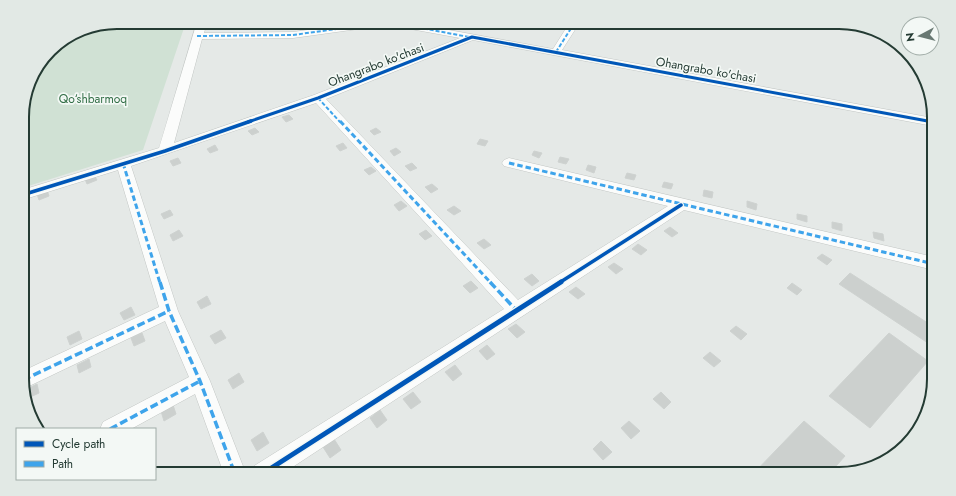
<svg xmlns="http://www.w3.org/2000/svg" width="956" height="496" font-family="Jost,sans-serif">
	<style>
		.green { fill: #d0e1d4 }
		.building { fill: #ccd0ce; stroke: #ced2d0 }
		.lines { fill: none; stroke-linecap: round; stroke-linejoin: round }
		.street-casing { stroke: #c2c6c4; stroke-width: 1 }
		.street { fill: #fbfcfb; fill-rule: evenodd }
		.quiet-far2 { stroke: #3ea4eb; stroke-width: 2; stroke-dasharray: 4 2; stroke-linecap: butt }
		.quiet-far1 { stroke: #3ea4eb; stroke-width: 3; stroke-dasharray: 5.5 3; stroke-linecap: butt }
		.quiet { stroke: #3ea4eb; stroke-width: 3.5; stroke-dasharray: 8 3.5; stroke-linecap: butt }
		.cycleway-far2-casing { stroke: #f3f8f5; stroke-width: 4.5 }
		.cycleway-far1-casing { stroke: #f3f8f5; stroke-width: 6 }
		.cycleway-casing { stroke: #f3f8f5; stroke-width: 8 }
		.cycleway-far2 { stroke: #0057b8; stroke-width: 3 }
		.cycleway-far1 { stroke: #0057b8; stroke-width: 3.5 }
		.cycleway { stroke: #0057b8; stroke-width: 5 }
		.labels { text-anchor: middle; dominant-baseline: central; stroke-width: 3.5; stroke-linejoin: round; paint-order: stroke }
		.far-street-label { font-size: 12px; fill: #243b33; stroke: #f3f8f5 }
		.far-park-label { font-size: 12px; fill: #326e46; stroke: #f3f8f5 }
		.rim { fill: none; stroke: #243b33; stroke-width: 2 }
	</style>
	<rect width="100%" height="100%" fill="#e5e9e7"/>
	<!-- green -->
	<path class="green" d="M138 22H186L143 150 22 188V110L32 75 54 46 81 29Z
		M927 411 924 421 896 453 893 450Z"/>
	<!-- building -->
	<path class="building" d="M289 115 293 119 286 122 282 117Z
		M255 128 259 132 252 135 248 131Z
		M376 128 381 132 374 135 370 131Z
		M480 139 488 141 485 146 477 144Z
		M343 143 347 148 340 151 336 146Z
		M215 145 218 150 210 153 207 149Z
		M396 148 401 152 394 156 390 151Z
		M534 151 542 153 539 158 532 155Z
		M560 157 569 159 566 164 558 162Z
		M178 158 181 163 173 166 170 161Z
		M412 163 417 168 410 171 405 166Z
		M588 165 596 167 594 173 586 170Z
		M371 167 376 171 369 175 364 170Z
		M627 173 636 175 634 180 625 178Z
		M94 175 97 180 87 184 85 179Z
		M664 182 673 184 671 189 662 187Z
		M432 184 438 189 431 193 425 187Z
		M47 190 49 196 39 200 37 194Z
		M704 190 713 192 712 198 703 196Z
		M401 201 407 206 399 211 394 205Z
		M747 201 757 204 756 210 747 207Z
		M454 206 461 211 454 215 447 210Z
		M170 210 173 215 164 219 161 214Z
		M797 214 807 216V222L797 219Z
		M832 222 842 224V231L832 228Z
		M670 227 678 233 672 237 664 231Z
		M179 230 183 236 173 241 170 235Z
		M426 230 432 236 425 240 419 234Z
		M873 232 883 234 884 241 874 238Z
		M484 239 491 245 484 249 477 243Z
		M638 244 647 250 641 255 632 249Z
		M822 254 832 260 827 265 817 258Z
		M614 263 623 269 616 274 608 267Z
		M850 273 934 327V347L839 284Z
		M532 274 539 281 532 286 524 279Z
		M471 281 478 288 470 293 463 286Z
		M792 283 802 290 797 295 787 288Z
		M576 287 585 294 578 299 569 292Z
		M207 296 211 304 201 309 197 302Z
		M131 307 135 315 124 320 120 313Z
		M516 324 525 332 517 338 508 329Z
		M736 326 747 334 741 340 730 331Z
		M221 330 226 338 215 344 210 336Z
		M79 331 82 339 70 345 67 337Z
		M142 333 145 341 134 346 131 338Z
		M889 333 928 361 870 428 829 396Z
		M487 345 495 354 487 360 479 351Z
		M710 352 721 361 714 367 703 358Z
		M89 359 91 367 79 373 77 365Z
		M455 365 462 374 453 381 445 372Z
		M239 373 244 382 233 389 228 380Z
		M37 384 39 393 26 399 25 390Z
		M413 392 421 402 411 409 403 399Z
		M661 392 671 402 664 409 653 399Z
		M173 405 176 414 164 421 161 411Z
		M380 410 387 420 377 428 370 418Z
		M629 421 640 431 631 439 621 428Z
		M804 421 845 456 829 474H753Z
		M263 432 269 443 257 451 251 440Z
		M334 439 341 450 330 458 323 447Z
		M601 441 612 452 603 460 593 449Z"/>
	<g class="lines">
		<defs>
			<path id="street" d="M197 22H207L204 33 293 32 365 22H405L553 49 570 22H580L562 50 933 118V126L473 40 326 99 518 300 668 206 504 166 502 163 504 160 509 158 934 257V270L684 210 282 474H251L254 466 504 309 316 103 131 166 178 311 210 381 246 474H224L195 394 131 429H100L103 422 189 377 165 321 23 389V371L159 307 118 170 22 200V190L159 148ZM380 26 405 28 460 38 314 95 174 143 202 39 293 38Z"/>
		</defs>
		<!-- street casing -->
		<use href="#street" class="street-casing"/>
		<!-- street -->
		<use href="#street" class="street"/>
		<!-- quiet-far2 -->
		<path class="quiet-far2" d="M197 36 293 35 380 23 405 25 469 37
			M556 52 575 22
			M318 98 340 122"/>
		<!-- quiet-far1 -->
		<path class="quiet-far1" d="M340 121 491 283
			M123 163 160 283
			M509 163 934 264"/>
		<!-- quiet -->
		<path class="quiet" d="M160 282 169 311 200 381 235 474
			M490 282 516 310
			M23 380 169 311
			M110 429 200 381"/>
		<defs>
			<path id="cycleway-far2" d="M248 122 318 98 472 37 933 122"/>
			<path id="cycleway-far1" d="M928 121 933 122
				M22 195 165 151 251 121
				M559 283 681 205"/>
			<path id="cycleway" d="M262 474 561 282"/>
		</defs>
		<!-- cycleway-far2 casing -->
		<use href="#cycleway-far2" class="cycleway-far2-casing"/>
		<!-- cycleway-far1 casing -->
		<use href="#cycleway-far1" class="cycleway-far1-casing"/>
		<!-- cycleway casing -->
		<use href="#cycleway" class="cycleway-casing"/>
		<!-- cycleway-far2 -->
		<use href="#cycleway-far2" class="cycleway-far2"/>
		<!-- cycleway-far1 -->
		<use href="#cycleway-far1" class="cycleway-far1"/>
		<!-- cycleway -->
		<use href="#cycleway" class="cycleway"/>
	</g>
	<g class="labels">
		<!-- far-street labels -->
		<g class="far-street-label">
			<text transform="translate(376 65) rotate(-21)">Ohangrabo ko'chasi</text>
			<text transform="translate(706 70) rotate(10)">Ohangrabo ko'chasi</text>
		</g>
		<!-- far-park labels -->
		<g class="far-park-label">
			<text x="93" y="99">Qo‘shbarmoq</text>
		</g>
	</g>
	<!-- crop -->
	<path d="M0 0H956V496H0ZM117 29H839A88 88 0 0 1 927 117V379A88 88 0 0 1 839 467H117A88 88 0 0 1 29 379V117A88 88 0 0 1 117 29Z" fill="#e2e9e5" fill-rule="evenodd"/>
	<path class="rim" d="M117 29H839A88 88 0 0 1 927 117V379A88 88 0 0 1 839 467H117A88 88 0 0 1 29 379V117A88 88 0 0 1 117 29Z"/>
	<!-- legend -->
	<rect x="16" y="428" width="140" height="52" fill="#f3f8f5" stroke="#a0aca7"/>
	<rect x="24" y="441" width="20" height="6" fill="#0057b8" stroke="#a0aca7"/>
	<text x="52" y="448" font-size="12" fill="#243b33">Cycle path</text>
	<rect x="24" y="461" width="20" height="6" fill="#3ea4eb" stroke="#a0aca7"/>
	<text x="52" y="468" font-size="12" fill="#243b33">Path</text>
	<!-- north arrow -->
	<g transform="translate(920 36) rotate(263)"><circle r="19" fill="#f3f8f5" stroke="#a0aca7"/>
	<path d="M0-3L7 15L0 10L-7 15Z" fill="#687872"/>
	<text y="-6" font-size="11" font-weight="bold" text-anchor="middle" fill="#243b33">N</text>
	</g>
</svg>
